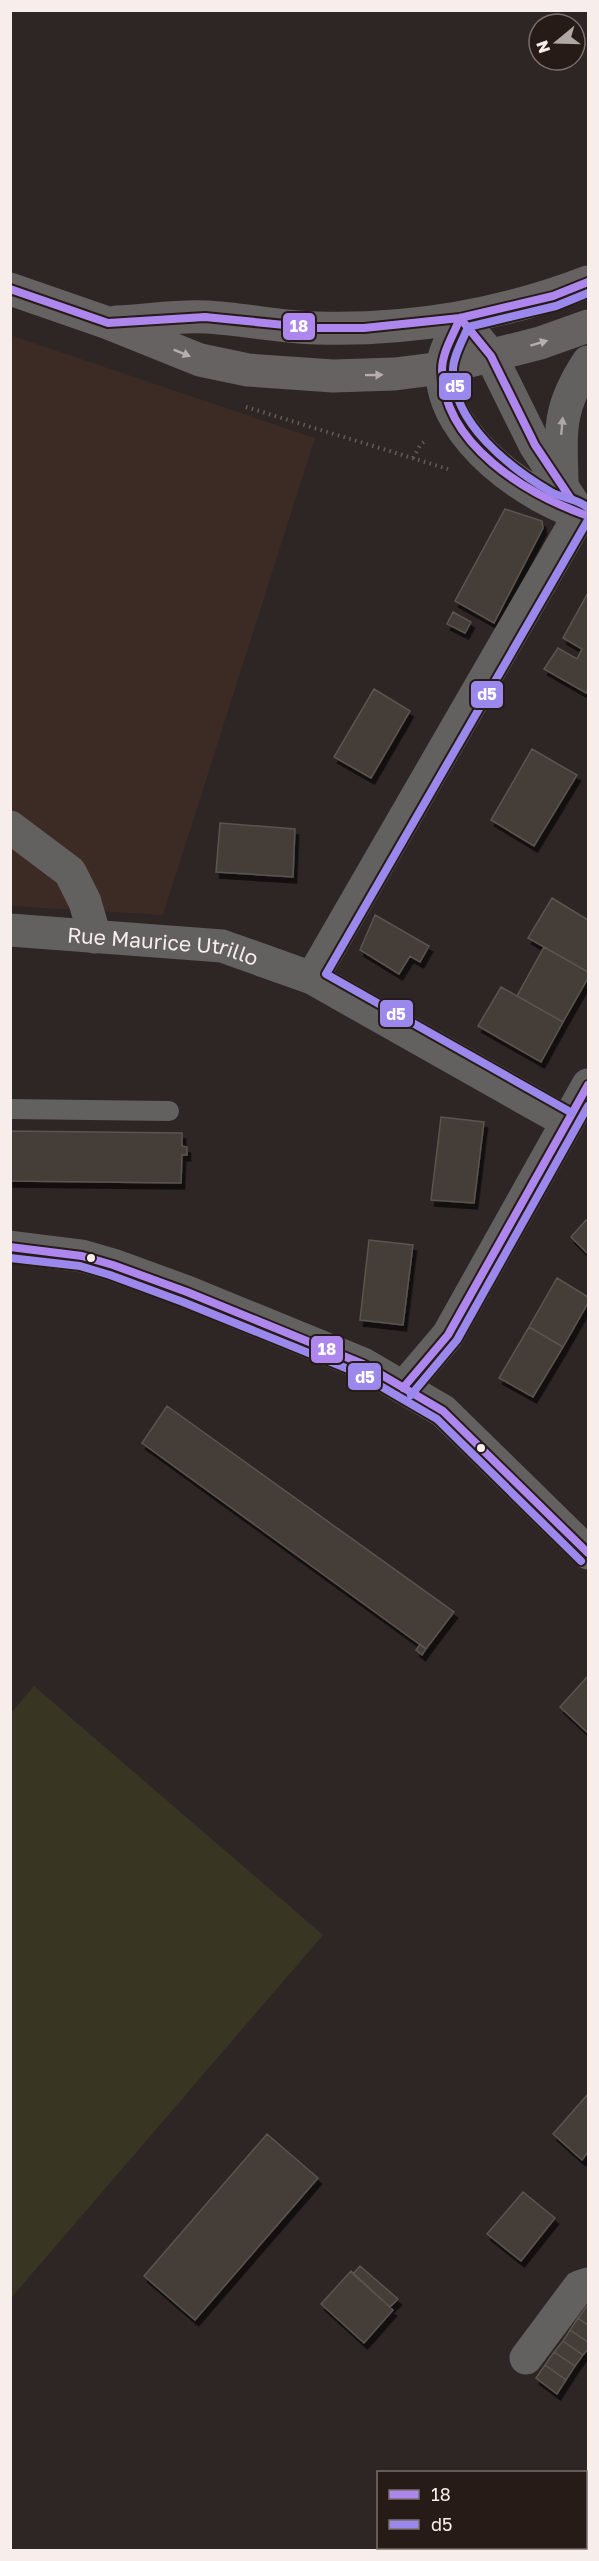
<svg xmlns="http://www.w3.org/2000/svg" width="599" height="2561" font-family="'Golos Text',sans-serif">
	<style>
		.built { fill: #3c2a24 }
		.green { fill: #383623 }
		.building { fill: #443d37; stroke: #5a5451; stroke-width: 1.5; filter: url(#shadow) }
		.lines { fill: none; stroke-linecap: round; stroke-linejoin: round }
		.path { stroke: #615d5c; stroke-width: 4; stroke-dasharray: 1.5 4.5; stroke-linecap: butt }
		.service { stroke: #636060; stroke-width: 20 }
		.minor { stroke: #636060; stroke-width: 33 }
		.tertiary { stroke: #636060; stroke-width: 33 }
		.secondary { stroke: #666262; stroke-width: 33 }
		.bus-1-casing { stroke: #271b17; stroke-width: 12 }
		.bus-2-casing { stroke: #271b17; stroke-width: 12 }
		.bus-1 { stroke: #ad87ed; stroke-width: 8 }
		.bus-2 { stroke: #9b88ec; stroke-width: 8 }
		.oneway { fill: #b6afad }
		.oneway2 { fill: #ada7a6 }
		.bus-dot { fill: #f7eeeb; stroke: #271b17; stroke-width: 2 }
		.labels { text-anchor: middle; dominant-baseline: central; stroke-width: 4.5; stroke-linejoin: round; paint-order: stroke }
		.street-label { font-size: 21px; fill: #f7eeeb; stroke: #271b17 }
		.line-badge { stroke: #271b17; stroke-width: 2 }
		.badge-label { font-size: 16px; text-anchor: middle; font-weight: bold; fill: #fff }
	</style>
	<defs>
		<filter id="shadow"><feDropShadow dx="3.5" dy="6" stdDeviation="0" flood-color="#0009"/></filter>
	</defs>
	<rect width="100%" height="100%" fill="#2d2624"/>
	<!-- built -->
	<path class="built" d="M10 335 315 438 163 915 11 906Z"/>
	<!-- green -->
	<path class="green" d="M34 1686 323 1935 11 2298 10 1714Z"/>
	<!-- building -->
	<path class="building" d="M505 509 542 521 543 528 494 623 455 601Z
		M588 593V688L586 693 544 669 558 648 577 659 582 649 563 638Z
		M453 612 471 622 465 633 447 624Z
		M374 689 410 711 371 778 334 757Z
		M532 749 577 775 534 846 491 820Z
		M220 823 295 829 293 877 216 872Z
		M552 898 588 920V972L528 938Z
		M375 915 429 946 420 962 410 956 399 974 360 950Z
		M544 947 588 972V978L563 1022 517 996Z
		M501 987 563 1022 541 1062 478 1026Z
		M441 1117 484 1122 474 1203 431 1200Z
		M10 1131 182 1133V1146L187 1147V1155H182L181 1183 10 1181Z
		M586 1220 588 1222V1254L571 1237Z
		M369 1240 413 1245 403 1325 360 1320Z
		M557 1278 588 1297V1303L563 1347 529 1327Z
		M529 1327 563 1347 533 1397 499 1378Z
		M167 1406 454 1612 426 1649 142 1443Z
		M420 1644 426 1649 422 1655 416 1650Z
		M588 1676V1733L560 1707Z
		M588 2094V2152L582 2160 553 2134Z
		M267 2134 318 2178 195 2320 144 2276Z
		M523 2192 555 2218 521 2261 487 2234Z
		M360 2266 398 2299 390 2307 353 2274Z
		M351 2271 393 2310 364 2343 321 2304Z
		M587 2306 588 2307V2325L578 2318Z
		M578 2318 588 2325V2342L570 2330Z
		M570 2330 588 2342V2349L583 2355 563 2341Z
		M563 2341 583 2355 575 2366 554 2352Z
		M554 2352 575 2366 566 2380 545 2365Z
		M545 2365 566 2380 557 2394 536 2378Z
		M485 2548H545L549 2550H483Z"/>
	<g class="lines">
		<!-- path -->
		<path class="path" d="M246 407 448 469
			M413 458 421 444 427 440"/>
		<!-- service -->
		<path class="service" d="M10 1109 169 1111"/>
		<!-- minor -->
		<path class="minor" d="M10 827 70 872 85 902 95 937
			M10 1247 82 1256 113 1265 187 1292 363 1364 443 1411 588 1553
			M403 1388 448 1335 588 1085
			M526 2358 579 2287 588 2284"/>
		<!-- tertiary -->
		<g class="tertiary">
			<path d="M460 318C455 333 442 354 442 371 442 438 530 500 588 516"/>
			<path d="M460 318 491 356 535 445 580 514"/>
			<path d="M562 484C561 430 557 409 588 362"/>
			<path id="s1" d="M10 930 222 946 312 978 567 1122"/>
			<path d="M312 978 580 514"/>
		</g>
		<!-- secondary -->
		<path class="secondary" d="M10 289 108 323 200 360 248 370 333 376 395 374 442 368 540 343 588 326
			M116 322C146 321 177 315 207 317 243 319 280 327 316 328 408 331 503 315 588 282"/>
		<defs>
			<path id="bus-1" d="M10 289 108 323 205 317 315 328H364L460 318 553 296 588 282
				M460 318C454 334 442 352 442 370 443 445 527 494 588 516
				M460 318 491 356 535 445 571 499
				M10 1247 82 1256 113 1265 187 1292 363 1364 443 1411 588 1553
				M403 1388 448 1335 588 1085"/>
			<path id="bus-2" d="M588 293 556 306 468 327C463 340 453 356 453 370 452 423 510 468 551 492 562 498 579 499 588 508
				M572 1113 326 974 588 520
				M10 1258 80 1266 110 1275 183 1302 358 1373 437 1419 581 1561
				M411 1395 457 1340 588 1106"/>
		</defs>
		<!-- bus-1 casing -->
		<use href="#bus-1" class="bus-1-casing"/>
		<!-- bus-2 casing -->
		<use href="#bus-2" class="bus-2-casing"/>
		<!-- bus-1 -->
		<use href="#bus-1" class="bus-1"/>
		<!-- bus-2 -->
		<use href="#bus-2" class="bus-2"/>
	</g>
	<!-- one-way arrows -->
	<defs><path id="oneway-solid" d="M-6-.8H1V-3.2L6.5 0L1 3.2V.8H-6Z" transform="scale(1.5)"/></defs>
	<g class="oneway">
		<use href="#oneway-solid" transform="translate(539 343) rotate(-17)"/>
		<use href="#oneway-solid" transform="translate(182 353) rotate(22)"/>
		<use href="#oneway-solid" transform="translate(374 375) rotate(-1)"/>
	</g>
	<use class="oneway2" href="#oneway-solid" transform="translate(562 426) rotate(-85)"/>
	<!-- markers -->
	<g class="bus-dot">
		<circle cx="91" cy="1258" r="5"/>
		<circle cx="481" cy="1448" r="5"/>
	</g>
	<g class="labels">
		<!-- street labels -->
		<g class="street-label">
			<text stroke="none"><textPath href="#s1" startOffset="154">Rue Maurice Utrillo</textPath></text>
		</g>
	</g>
	<g class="line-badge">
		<rect x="282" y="312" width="34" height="29" rx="6" fill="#ad87ed"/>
		<rect x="438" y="372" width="34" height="29" rx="6" fill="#9b88ec"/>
		<rect x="470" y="680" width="34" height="29" rx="6" fill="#9b88ec"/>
		<rect x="379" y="999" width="35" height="29" rx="6" fill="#9b88ec"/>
		<rect x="310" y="1335" width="34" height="29" rx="6" fill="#ad87ed"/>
		<rect x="347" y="1362" width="35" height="29" rx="6" fill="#9b88ec"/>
	</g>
	<g class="badge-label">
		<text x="299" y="332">18</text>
		<text x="455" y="392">d5</text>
		<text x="487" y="700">d5</text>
		<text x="396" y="1020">d5</text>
		<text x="327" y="1355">18</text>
		<text x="365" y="1383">d5</text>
	</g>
	<!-- border -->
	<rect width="599" height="2561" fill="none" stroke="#f7eeeb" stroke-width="24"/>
	<!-- legend -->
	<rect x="377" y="2471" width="210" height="78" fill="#271b17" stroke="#7a6f6c" stroke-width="1.5"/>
	<rect x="389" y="2490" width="30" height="9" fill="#ad87ed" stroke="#7a6f6c" stroke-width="1.5"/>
	<text x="431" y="2501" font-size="18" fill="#f7eeeb">18</text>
	<rect x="389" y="2520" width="30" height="9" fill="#9b88ec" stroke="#7a6f6c" stroke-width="1.5"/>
	<text x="431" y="2531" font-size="18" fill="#f7eeeb">d5</text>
	<!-- north arrow -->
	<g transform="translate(557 42) rotate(251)"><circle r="28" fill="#271b17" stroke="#7a6f6c" stroke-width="1.5"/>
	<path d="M0-4.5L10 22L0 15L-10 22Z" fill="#b0a8a5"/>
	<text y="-9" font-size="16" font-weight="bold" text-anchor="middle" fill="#f7eeeb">N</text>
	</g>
</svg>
